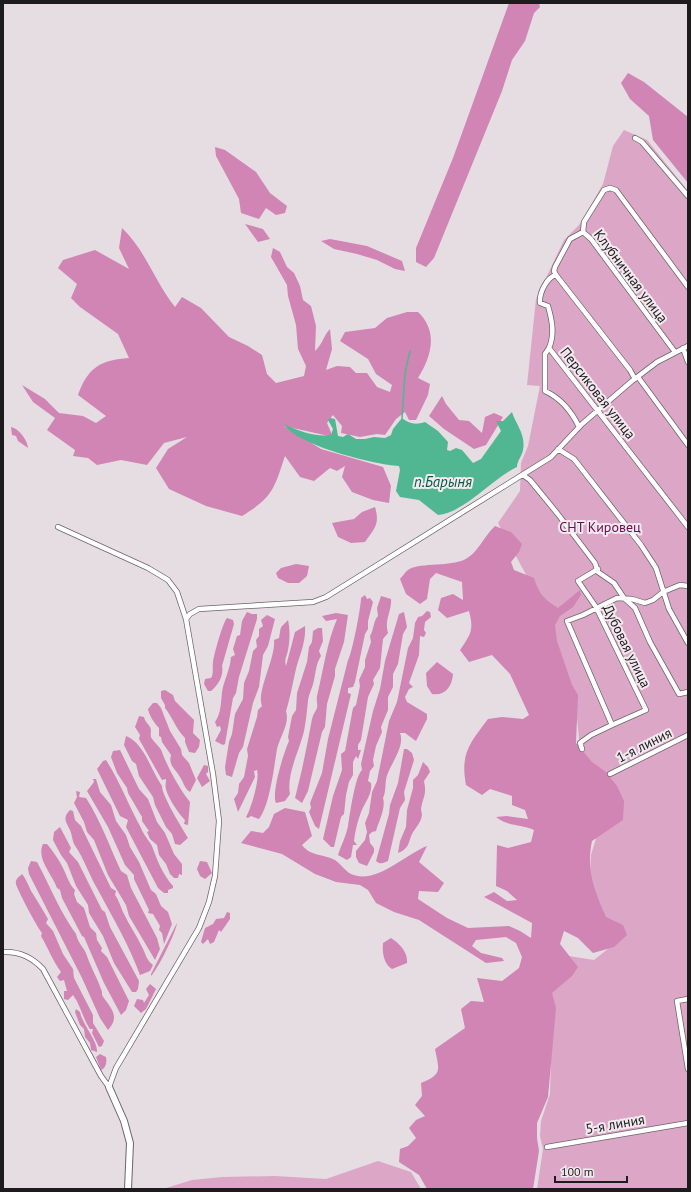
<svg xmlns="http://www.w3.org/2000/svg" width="691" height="1192" font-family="'PT Sans',sans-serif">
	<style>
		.green { fill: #dca6c7 }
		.forest { fill: #d085b4 }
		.water { fill: #50b792 }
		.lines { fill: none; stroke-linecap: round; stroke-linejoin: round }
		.stream { stroke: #50b792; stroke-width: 1.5 }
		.minor-casing { stroke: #6c6569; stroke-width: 6 }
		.tertiary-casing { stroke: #6c6569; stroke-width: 8 }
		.minor { stroke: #fff; stroke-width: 4.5 }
		.tertiary { stroke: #fff; stroke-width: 6 }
		.labels { text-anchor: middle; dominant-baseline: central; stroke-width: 4; stroke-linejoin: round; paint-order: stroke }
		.street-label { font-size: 14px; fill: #1d1b1c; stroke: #f3eaef }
		.park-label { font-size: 14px; fill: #690e51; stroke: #f3eaef }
		.water-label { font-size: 15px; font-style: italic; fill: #055c44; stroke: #f3eaef }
	</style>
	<rect width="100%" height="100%" fill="#e5dde2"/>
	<!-- green -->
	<path class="green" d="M624 130 647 140 688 191V1189H537L543 1149 540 1136 541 1121 550 1094 551 1059 539 1049 536 1027 569 956 594 960 614 944 589 895 591 855 598 832 581 759 577 718 543 606 498 523 520 491 521 463 528 446 540 386 527 385 536 299 564 240 579 225 603 184 613 146Z
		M378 1161 411 1172 421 1189H163L192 1180 222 1177 275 1176 326 1179Z"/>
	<!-- forest -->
	<path class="forest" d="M509 3H539L540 7 534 13 525 41 512 60 502 91 434 258 426 267 416 262V248L453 158Z
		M628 73 644 82 688 117V183L653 140 649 116 630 99 621 83Z
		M215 147 225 150 256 172 270 193 287 206 285 213 276 215 266 208 259 219 241 213 239 199 216 156Z
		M245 224 263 229 270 239 258 242Z
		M122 228C146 251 155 282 175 307L182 297 201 308 229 337 248 346 262 355 267 374 276 383 304 376 306 366 298 349 296 325 288 296 287 285 271 257 273 248 280 252 287 267 294 273 300 286 303 300 311 306 316 326 315 351C323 344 323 336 330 329L332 349 326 370 337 366 350 367 356 373H367L377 387 390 392 392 385 376 374 368 359 340 341 345 332 375 328 387 318 407 312H418C439 332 431 357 418 378L430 384 428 395 416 420H409L405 412 396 419 385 435 377 434 360 437 341 433 342 426 333 415 327 423 333 437 284 426 321 449 383 467 391 486 389 503 373 500 352 492 342 477 345 466 337 471 330 468 314 481 300 477 285 456C274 489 273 497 242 516L206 506 169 489 156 468 168 449 187 437 164 443 147 465 121 460 97 465 88 458 73 456 75 450 47 430 55 418 33 402 22 385 45 399 59 413 83 416 96 423 106 416 78 395C88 367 101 360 129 358L118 334 80 307 71 298 77 284 58 268 63 260 95 250 129 269 119 248Z
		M330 239 367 246 402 261 405 271 395 269 377 260 357 254 334 249 321 241Z
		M442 396 446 404 459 420 469 421 482 433 485 417 494 413 503 417 486 445 474 449 444 429 429 416Z
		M11 427C19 429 27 439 28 448L18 441 16 436 12 435Z
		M375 507C380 524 375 528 365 542L351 543 338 537 332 523 354 519 362 512Z
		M495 526 511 532 522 544 519 552 511 562 514 570 534 578C539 594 544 599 558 608L580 590 581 595 573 607 560 616 555 625 557 641 572 685 578 695 576 743 592 762 606 772 617 786 624 801 623 820 592 841C586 870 594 890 606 917L623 925 627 935 614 947 593 953 578 938 564 931 560 944 578 967 572 976 552 993 556 1008 548 1097 537 1123V1138L539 1151 533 1189H427L419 1175 399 1162 400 1149 408 1146 416 1138 409 1128 416 1120 425 1116 415 1105 422 1096 421 1083C443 1074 439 1070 435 1049L465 1028 461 1009 471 1001 484 1002 477 978 502 981 519 968 522 957 516 943 506 937 476 940 472 946 481 953 502 958 504 961 486 963 419 920 394 912 376 903 368 890 360 885 336 882 315 874 282 854 241 843 251 831 263 833 269 827 274 814 285 808 305 812 312 836 302 845C310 856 323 854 335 860 341 864 345 871 351 874 376 885 404 855 427 846L419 862 444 883 438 892 419 891 418 899 447 918 468 928 509 926 520 931 531 938 532 923 484 897 494 892 507 901 517 900 507 891 496 886 497 845 508 848 531 842 534 830C520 824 509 827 496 817L507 816 528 819 525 810 512 805V796L490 789 482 795 466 785C460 753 470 743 488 719L502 717 523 719 529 715 510 674 492 655 469 662 460 650C471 634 474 630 469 611L447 618 438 610 441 598 453 594 463 600 462 582 436 573 430 579 427 599 420 604 406 594 400 579C403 576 405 572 408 570 417 563 447 566 461 561 477 556 483 537 495 526Z
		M296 564 309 566 307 576 299 583H288L278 578 276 573 281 568Z
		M365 595 367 599 370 598 373 602 368 621V629L365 634 355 682 353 687 348 688V693L351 694 319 829 315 826 309 812 311 808 310 803 322 773 328 739 348 660C352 654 361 607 361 598Z
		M381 596 391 599C392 611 384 620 388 633L383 639 380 668 373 680 374 684 368 697 361 740 358 745V750H361L358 759 356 756 353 762V775L349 782 346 795 344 814 341 817 334 847H331L323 839 333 796 342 770 341 754 345 751 353 708 356 705 360 686 359 680 365 667V660L371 642 370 636C374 630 373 621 378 616L377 608Z
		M427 611 430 612 431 617 425 622 424 630 426 633 424 637 420 636 419 655 409 683 413 687 409 689 405 697 407 702 427 714V719L416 741 405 733H400C405 746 392 762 388 773 384 781 387 790 383 798 386 808 379 821 376 831L372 832 369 835 370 843 374 848V852L367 866 359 863 356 857V851L365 840 367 832 365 823 369 813 372 792 377 781 389 721 397 702 408 648 413 638 415 623 418 617 422 616Z
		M247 612 252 614H257V619L239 677 236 693 233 698 225 744 223 745 215 741 221 730 220 726 217 727 215 722C221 714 221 702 222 692 224 680 230 670 231 657L235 655 233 649 237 636 240 635 242 621Z
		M404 612 407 627 403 634 398 664 393 674V687L388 697V710L381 727 382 732 376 746 373 760 374 766 370 771 368 781 371 783C373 795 363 804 360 815 357 823 355 832 354 841L357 845H353L351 857 347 860 338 855C341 846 346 836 348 826 350 814 355 776 362 770L361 764 373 711 380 689 385 661 399 614Z
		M336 613 348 615 344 642 335 669V676L327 704 325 727 322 732 308 791 302 803 295 798C302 771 307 746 312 719 313 714 316 711 317 708 318 704 316 700 317 696 323 671 327 642 337 619L326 621 322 616Z
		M267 615 275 619 268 646 263 655 259 687 253 703 243 747 239 753 232 777 226 775 225 767 229 742 232 734 235 714 243 699 244 683 249 671 253 651 257 647 256 640 259 636V629L263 626 261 620Z
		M227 618 233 620 234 624 222 666C224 676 218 685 211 691H208L204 684 205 679 211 678C214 673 212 668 213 662 214 654 223 622 227 618Z
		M288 620C290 629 290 640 288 650 287 656 284 659 286 666L295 632 305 626C306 640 301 652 297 665 293 680 291 696 286 711 290 724 280 736 277 749 274 767 270 805 259 819L251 816 248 818 246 817C251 809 260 779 257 770L254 771 255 777 238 812 234 799 238 793 239 784 244 777 248 756 247 749 257 717 258 710 262 706C256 691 276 658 274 640L279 638C282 623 279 630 288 620Z
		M318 628H322L323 641 319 651 321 656C316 664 316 671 314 680 313 687 309 693 308 701 307 711 306 721 304 731 300 749 286 775 290 794L285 801 276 803C271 793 284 752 289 741L288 737 292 716 296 710 297 693 307 662 309 647 312 642 313 631Z
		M437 662 453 674C452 687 445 696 432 694L427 686 426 673Z
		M165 690 173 695 175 701 194 720 193 733 200 740 199 747 195 753 189 752 185 742V738C176 729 173 718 165 708V705L161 698V691Z
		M153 703H157L161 708 170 731 181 749 182 755 189 763 196 780 190 792C184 788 184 783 180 777 176 769 168 766 171 755L162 742 161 737 159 736V728C154 723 149 715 148 709Z
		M139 716 144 717C145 722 148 723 150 727 152 731 150 734 151 737 153 742 160 746 162 752 167 766 180 790 190 802L188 825 184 824 185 820C179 814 168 798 166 789 165 786 166 783 166 779L162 780 139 739 140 735 135 727Z
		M126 736C145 744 150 769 162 786 161 794 183 830 188 838L180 845 175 844 172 834 166 827 155 805 153 797 139 776 136 764 132 761 124 745Z
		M404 749H407L412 753 414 760 404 792 405 800 400 808 388 861C384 863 380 865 376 861L389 814 390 805 398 783Z
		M120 750 139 789 148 799 157 822 165 833 174 854 182 864V875L179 874 178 878H174L170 874 166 864 159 855 157 845 150 839 147 832 149 831 142 821V817L128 793 127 788 117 773 111 757 113 751Z
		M106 760C120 782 129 806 141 828 143 834 150 842 152 846 157 860 163 875 173 886V888L168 890V893H164L158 888 126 827 128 820 120 816 97 769 103 761Z
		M423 762 428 767 430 772 424 781C427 796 423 796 421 809 421 811 422 813 422 815 421 823 415 828 412 834 408 843 409 849 398 853L400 841 406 827 407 810 413 788V780L418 775Z
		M204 765 208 766V772L206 774 210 781 202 787 197 778Z
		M93 779H96L100 792 111 805 116 821 126 835 130 847 139 862 151 890 156 894 161 906 168 912 172 924 164 944 162 933 159 930 160 926 153 914 148 913 149 910 134 879V875L125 865 108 827 87 791 94 782Z
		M76 791 80 792 79 797 86 798C101 821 110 848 121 871L127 875 131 888 157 938 160 949 155 960 129 916 126 905 108 875 94 840 87 832 84 822 74 803 77 797Z
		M70 810 73 811 75 820 81 826 111 888 116 891 115 895C119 900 121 908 124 914 129 925 137 936 142 947 146 954 146 960 153 965L150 971 140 975C129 945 113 918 98 890 89 875 84 858 74 844 72 839 72 835 70 830 66 822 62 818 70 810Z
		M60 827 71 848 69 852 78 862 102 910 105 912 110 927 139 981 138 989 136 992H132L114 963 103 936 89 913 88 905 76 886 67 863 61 855 53 840 54 832Z
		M47 844C53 851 59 860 63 868 67 876 69 884 75 890L74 894 77 902 84 908 90 927 96 933 97 940 102 948 101 951 107 957 129 1001 126 1010 121 1015 104 983 84 937 82 936 62 898 60 890 57 888C52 874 36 859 43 844Z
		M31 861 37 862C50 886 60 912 76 934 78 944 85 948 87 956 91 968 98 979 102 992V995C110 1008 121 1015 108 1030L100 1018 82 978 29 874 28 868Z
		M200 861 207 862 212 873 205 879 200 876 197 869Z
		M22 874C27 880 29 888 33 894 38 902 43 910 48 919L46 923 53 931 63 954 73 969 74 978 93 1015V1023L104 1041 102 1046 99 1047 92 1033 93 1029H90C83 1019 81 1006 73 995L68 1000 64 999V991H67L64 980 60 981 57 977 61 972C53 961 48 948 41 936L42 933C38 929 16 887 16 884 15 879 19 877 22 874Z
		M227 912 230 913V919L221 932 219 930 214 942 210 944 208 939 203 944 201 942 205 928 213 924 216 919 224 918Z
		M177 923C177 930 157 971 151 976V974Z
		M391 938C400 944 408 952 407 963L392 969C384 964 382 953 383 943Z
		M150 984 156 989 146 1009 141 1013 134 1006 137 999 143 1000 144 1003 149 995 146 989Z
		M76 1009 80 1012C82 1024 98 1041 97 1052L91 1050 90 1043 85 1037 84 1029 80 1025 75 1012Z
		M100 1054 106 1057C107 1062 106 1068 101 1070L96 1057Z"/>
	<!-- water -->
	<path class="water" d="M512 412C516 425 526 434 523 450 522 456 517 461 517 467 493 478 464 513 438 515L419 500 400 497 396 491 400 470 399 466C376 465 295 445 284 424 298 431 315 437 331 435L333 429 328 420 330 418 335 419 338 436 343 437 348 434 356 439H365L374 437 385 438 391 435 393 429 402 418C409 424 416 425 425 422L438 431 448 442 447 450 450 451 456 448 462 450 473 463 481 459 501 431 496 421H503Z"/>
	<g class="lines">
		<!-- stream -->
		<path class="stream" d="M402 418 405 373 410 351"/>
		<defs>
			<path id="minor" d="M635 138 642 142 688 196
				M583 232 584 222 604 190 610 188 616 190 688 287
				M556 275 630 370 635 379
				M549 348C555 334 552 320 548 306L540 303C539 293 547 277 556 275L554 271 555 267 570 239 583 232 591 239 675 352
				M683 348 688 362
				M638 377 688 445
				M579 427C572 412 560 398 545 391V354L549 348 688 527
				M558 449 574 459 641 545 656 568 669 609 688 643
				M523 475 530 480 557 513 595 563 598 572 614 583 624 598 635 608 650 642 679 694 688 692
				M58 527 148 568 168 580 177 592 186 619 213 774 219 821 215 876 209 902 199 928 116 1068 109 1087
				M598 569 578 581 596 607 646 710 612 725
				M186 619 190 614 199 609 313 602 326 597 551 457 582 424 632 381 657 362 688 346
				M582 749 580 743 591 735 612 725 567 621 583 615 617 598 632 599 645 603 653 600 663 592 680 585 688 586
				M610 774 688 735
				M3 952C20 951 32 957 43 969L101 1076 109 1087
				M688 999 677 1001 688 1069
				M547 1147 688 1123"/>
			<path id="tertiary" d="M109 1087 124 1121 130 1143 128 1189"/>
		</defs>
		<!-- minor casing -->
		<use href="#minor" class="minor-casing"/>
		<!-- tertiary casing -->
		<use href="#tertiary" class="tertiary-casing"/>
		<!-- minor -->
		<use href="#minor" class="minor"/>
		<!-- tertiary -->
		<use href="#tertiary" class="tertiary"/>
	</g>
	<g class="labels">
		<!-- street labels -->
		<g class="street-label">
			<text transform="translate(631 276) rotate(53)">Клубничная улица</text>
			<text transform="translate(598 393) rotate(52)">Персиковая улица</text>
			<text transform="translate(627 646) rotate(64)">Дубовая улица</text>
			<text transform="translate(644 745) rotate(-27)">1-я линия</text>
			<text transform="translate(615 1124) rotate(-10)">5-я линия</text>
		</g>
		<!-- park labels -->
		<g class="park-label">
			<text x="600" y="527">СНТ Кировец</text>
		</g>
		<!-- water labels -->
		<g class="water-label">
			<text x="443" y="481">п.Барыня</text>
		</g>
	</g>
	<!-- border -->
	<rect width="691" height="1192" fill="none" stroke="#1d1b1c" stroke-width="8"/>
	<!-- scale -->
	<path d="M555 1176v6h72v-6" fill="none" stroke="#1d1b1c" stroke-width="2"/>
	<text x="561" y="1176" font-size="12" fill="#1d1b1c" stroke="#f3eaef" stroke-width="3" paint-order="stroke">100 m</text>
</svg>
